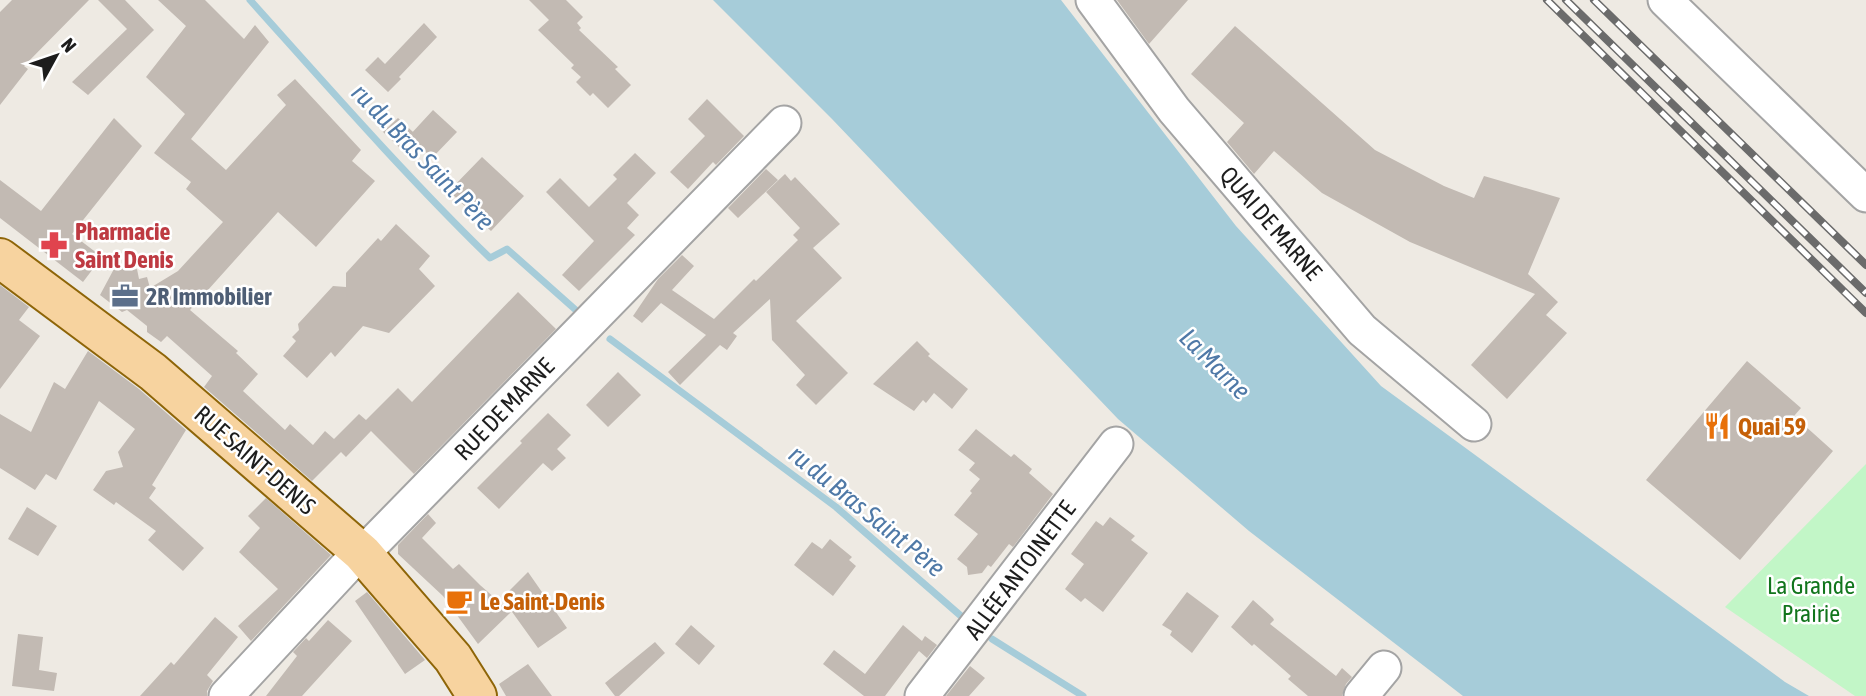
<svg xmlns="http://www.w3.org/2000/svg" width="1866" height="696" font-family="'Asap Condensed',sans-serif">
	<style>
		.park { fill: #c2f6c7 }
		.water { fill: #a6ccd9 }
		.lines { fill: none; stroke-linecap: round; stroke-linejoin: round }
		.stream { stroke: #a6ccd9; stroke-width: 7 }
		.building { fill: #c2bab3 }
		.minor-casing { stroke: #a4a4a4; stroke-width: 37 }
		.major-casing { stroke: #8e6508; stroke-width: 42 }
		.minor { stroke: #fff; stroke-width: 33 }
		.major { stroke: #f7d39f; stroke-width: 38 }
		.rail-casing { stroke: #6b6b6b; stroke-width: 8 }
		.rail { stroke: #fff; stroke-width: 5; stroke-dasharray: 16; stroke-linecap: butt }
		.labels { text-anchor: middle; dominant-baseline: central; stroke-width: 5; stroke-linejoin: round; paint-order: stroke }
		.street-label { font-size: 24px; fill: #1d1d1d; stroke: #fff }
		.health-label { font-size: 24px; font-weight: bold; fill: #be3a42; stroke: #fff; text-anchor: start }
		.service-label { font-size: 24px; font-weight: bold; fill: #4e5e75; stroke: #fff; text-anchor: start }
		.food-label { font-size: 24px; font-weight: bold; fill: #c56008; stroke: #fff; text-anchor: start }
		.park-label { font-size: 24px; fill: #11751c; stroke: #fff }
		.water-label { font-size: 26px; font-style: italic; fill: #4f79a7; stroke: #fff }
	</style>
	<rect width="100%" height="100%" fill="#eeeae3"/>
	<!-- park -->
	<path class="park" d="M1866 464V696H1855L1725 607Z"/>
	<!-- water -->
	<path class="water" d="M713 0H1061L1236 226 1381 386 1785 682 1809 696H1463L1249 531 1118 419 832 119Z"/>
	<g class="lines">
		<!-- stream -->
		<path class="stream" d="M250 0C329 88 406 176 490 258L507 249 578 312
			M610 339 836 507 961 616
			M992 639 1083 696"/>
	</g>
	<!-- building -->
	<path class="building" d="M12 0H89L24 66 28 69 0 105V12Z
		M98 0H125L154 30 88 95 72 82 127 29Z
		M158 0H205L244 39 255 25 269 42 191 139 226 170 286 105 277 95 295 79 361 150 352 161 375 181 316 247 278 212 190 310 238 351 236 353 258 374 243 391 285 430 290 424 313 445 325 431 334 439 359 414 366 420 398 388 412 402 518 292 556 329 414 474 371 431 346 457 341 452 312 481 204 387 212 376 167 336 161 342 147 332V326L127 310 122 312 100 295 115 267 120 270 125 265 132 270 137 269 139 279 147 277 150 288 178 271 223 222 186 189 191 182 154 153 185 114 146 77 186 26Z
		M529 0H566L583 17 577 23 581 28 579 30 618 67 615 69 631 85 608 108 593 93 590 96 576 82 581 77 571 68 574 65 538 30 549 20Z
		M1117 0H1188L1149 44Z
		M424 23 437 37 399 77 401 79 388 92 365 70 378 57 385 64Z
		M1235 26 1375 150 1444 186 1474 198 1484 176 1560 198 1528 274 1558 302 1546 315 1567 333 1507 399 1471 365 1535 294 1410 242 1322 193 1274 151 1254 174 1227 142 1244 123 1191 74Z
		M707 99 744 136 716 165 713 162 688 189 670 172 705 136 688 119Z
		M433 110 457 132 432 158 409 136Z
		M114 118 142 146 72 234 102 257 83 282 0 218V180L41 211Z
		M398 118 413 132 399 147 383 132Z
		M635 153 656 173 627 203 639 215 627 228 635 235 579 291 562 275 594 241 546 192 560 178 589 207 617 179 613 175Z
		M482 157 524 196 491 231 449 191Z
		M766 169 778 180 738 218 728 208Z
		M785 174 791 181 795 177 840 224 813 248 842 278 796 321 848 373 816 405 796 385 805 375 772 340 770 299 733 333 737 336 727 350 720 345 680 385 668 372 706 335 661 303 642 323 633 316 658 279 682 255 694 266 672 290 714 319 754 279 756 281 798 240 793 235 800 228 766 192Z
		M396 224 430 256 419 269 435 286 389 333 363 326 335 357 331 352 307 378 283 356 296 341 292 337 299 330 298 324 333 286 346 287V273L378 238 381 241Z
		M0 285 29 307 19 320 40 336 0 389Z
		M917 341 930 354 928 356 968 389 952 409 934 393 926 403 923 400 914 411 873 384Z
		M88 351 139 389 186 430 152 485 156 488 149 498 204 548 183 571 148 540 156 531 116 502 114 505 93 490 106 471 123 467 118 452 135 429 99 401 56 480 46 474 35 490 0 468V414L31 432 54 382 65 389Z
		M1747 361 1801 408 1794 416 1833 451 1740 560 1646 480Z
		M618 372 641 395 608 427 586 405Z
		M548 413 571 435 557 449 566 458 552 471 543 463 499 509 477 488 522 443 520 441Z
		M976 429 1011 457 1014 454 1032 469 1029 473 1053 494 1013 547 1009 544 991 567 988 565 982 573 968 575 967 567 957 559 978 534 954 515 972 493 970 491 980 479 969 470 975 463 958 450Z
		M266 498 331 555 251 641 238 626 278 589 239 552 260 528 248 516Z
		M27 507 57 526 38 556 8 539Z
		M428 514 436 523 422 538 453 569 459 564 480 585 511 612 478 644 443 596 398 554V545Z
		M1110 517 1135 536 1131 540 1148 553 1103 612 1085 598 1081 602 1065 589 1084 564 1071 554 1096 521 1103 526Z
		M830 539 852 557 849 560 856 566 833 596 794 565 812 542 822 549Z
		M528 572 567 628 538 648 502 598Z
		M367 592 425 660 405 674 355 601Z
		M1187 592 1219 616 1192 653 1170 635 1172 631 1162 625Z
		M1253 600 1273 618 1274 620 1270 624 1336 676 1342 668 1352 677 1346 684 1342 696H1308L1288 679 1291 676 1254 644 1252 646 1231 627Z
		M215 617 238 637 207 675 213 681 207 691V696H140L171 662 174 665Z
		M328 620 352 641 302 696H266L297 656 293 652 306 638 309 641Z
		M691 625 715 646 699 665 675 644Z
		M903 625 922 641 925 636 937 645 927 658 919 651 885 696H864L823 664 834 650 865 674Z
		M18 634 43 637 39 670 57 673 54 691 12 686Z
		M655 642 665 653 619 696H615L605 683Z
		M528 664 552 696H506L499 684Z
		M970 666 985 678 969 696H946Z"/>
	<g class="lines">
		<defs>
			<path id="minor" d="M1093 0 1174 110 1362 330 1474 424
				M1665 0 1866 195
				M226 696 348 565 375 541 784 123
				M922 696 1116 444
				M1361 696 1384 668"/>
			<path id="major" d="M0 258 153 372 362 553 453 658 477 696"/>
		</defs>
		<!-- minor casing -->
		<use href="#minor" class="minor-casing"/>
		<!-- major casing -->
		<use href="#major" class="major-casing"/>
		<!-- minor -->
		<use href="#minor" class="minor"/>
		<!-- major -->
		<use href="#major" class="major"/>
		<defs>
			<path id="rail" d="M1547 0 1866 313
				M1566 0 1866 293
				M1594 0 1866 265"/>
		</defs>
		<!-- rail casing -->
		<use href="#rail" class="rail-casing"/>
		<!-- rail -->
		<use href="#rail" class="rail"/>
	</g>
	<!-- icons -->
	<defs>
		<symbol id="pharmacy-bare" viewBox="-9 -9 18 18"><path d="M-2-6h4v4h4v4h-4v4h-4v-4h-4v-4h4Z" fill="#e0444e" stroke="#fff" stroke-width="2.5" paint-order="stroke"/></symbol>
		<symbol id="office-bare" viewBox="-9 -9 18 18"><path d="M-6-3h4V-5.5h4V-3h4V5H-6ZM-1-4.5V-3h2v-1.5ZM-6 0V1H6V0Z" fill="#5c6f8a" stroke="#fff" stroke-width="2.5" paint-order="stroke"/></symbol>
		<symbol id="restaurant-bare" viewBox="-9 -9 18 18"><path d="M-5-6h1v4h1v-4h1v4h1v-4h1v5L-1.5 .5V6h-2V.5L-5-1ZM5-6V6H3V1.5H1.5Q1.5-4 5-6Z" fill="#e8710a" stroke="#fff" stroke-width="2.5" paint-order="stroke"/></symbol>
		<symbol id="cafe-bare" viewBox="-9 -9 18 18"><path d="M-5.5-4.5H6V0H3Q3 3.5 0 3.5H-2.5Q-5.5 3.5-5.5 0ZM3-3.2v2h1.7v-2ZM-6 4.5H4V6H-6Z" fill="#e8710a" stroke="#fff" stroke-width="2.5" paint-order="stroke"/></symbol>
	</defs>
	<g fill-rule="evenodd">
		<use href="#pharmacy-bare" x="35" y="226" width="38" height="38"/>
		<use href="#office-bare" x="106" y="277" width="38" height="38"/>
		<use href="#restaurant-bare" x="1698" y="407" width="38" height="38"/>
		<use href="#cafe-bare" x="440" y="582" width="38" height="38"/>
	</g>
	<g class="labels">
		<!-- street labels -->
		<g class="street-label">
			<text transform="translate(1271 223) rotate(49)">QUAI DE MARNE</text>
			<text transform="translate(504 409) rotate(-46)">RUE DE MARNE</text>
			<text transform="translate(255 460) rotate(41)">RUE SAINT-DENIS</text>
			<text transform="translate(1020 570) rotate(-53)">ALLÉE ANTOINETTE</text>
		</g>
		<!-- health labels -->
		<g class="health-label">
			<text x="75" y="231">Pharmacie<tspan x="75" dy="28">Saint Denis</tspan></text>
		</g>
		<!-- service labels -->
		<g class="service-label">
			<text x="146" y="296">2R Immobilier</text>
		</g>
		<!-- food labels -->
		<g class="food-label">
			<text x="1738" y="426">Quai 59</text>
			<text x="480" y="601">Le Saint-Denis</text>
		</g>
		<!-- park labels -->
		<g class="park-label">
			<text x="1811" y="585">La Grande<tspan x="1811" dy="28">Prairie</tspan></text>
		</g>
		<!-- water labels -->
		<g class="water-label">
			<text transform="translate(423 157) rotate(46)">ru du Bras Saint Père</text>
			<text transform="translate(1215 364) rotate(45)">La Marne</text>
			<text transform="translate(867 511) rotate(39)">ru du Bras Saint Père</text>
		</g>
	</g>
	<!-- north arrow -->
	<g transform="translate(56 56) rotate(50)" stroke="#ffffff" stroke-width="5" paint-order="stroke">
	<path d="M0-5L12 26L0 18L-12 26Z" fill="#1d1d1d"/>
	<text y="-10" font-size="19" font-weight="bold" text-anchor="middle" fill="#1d1d1d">N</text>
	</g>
</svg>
